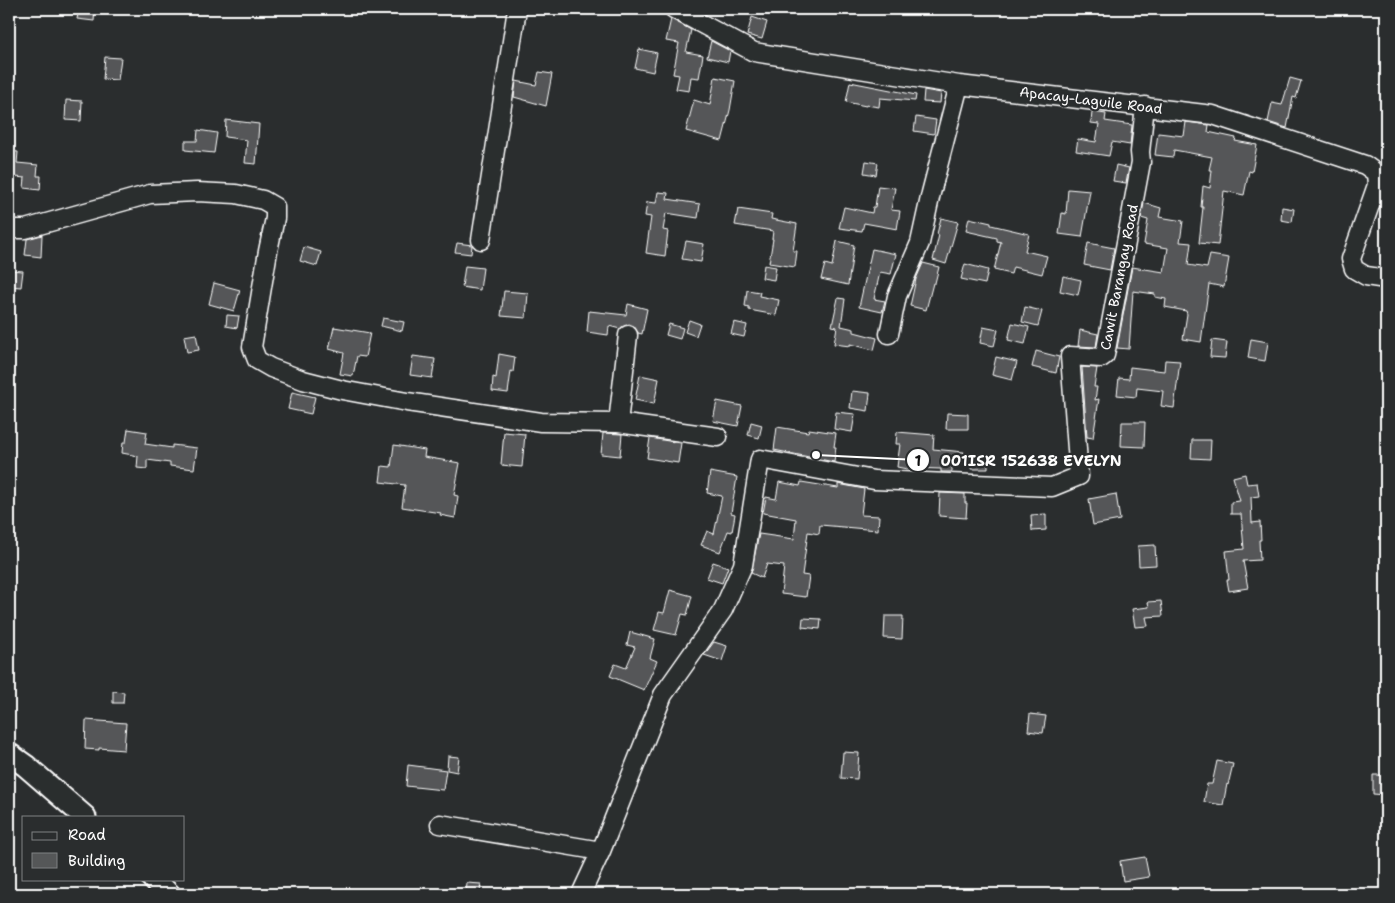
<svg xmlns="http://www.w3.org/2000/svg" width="1395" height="903" font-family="'Shantell Sans',sans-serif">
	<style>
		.building { fill: #555758; stroke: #fff }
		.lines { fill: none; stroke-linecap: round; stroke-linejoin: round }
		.minor-casing { stroke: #fff; stroke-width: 21 }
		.major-casing { stroke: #fff; stroke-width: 25 }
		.minor { stroke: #2a2d2e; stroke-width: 18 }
		.major { stroke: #2a2d2e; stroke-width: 21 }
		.labels { text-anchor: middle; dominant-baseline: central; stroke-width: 4.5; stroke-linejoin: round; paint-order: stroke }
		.street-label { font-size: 14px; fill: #fff; stroke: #2a2d2e }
		.leader { fill: none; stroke: #fff; stroke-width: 2 }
		.callout-dot { fill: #fff; stroke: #2a2d2e; stroke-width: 2 }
		.mark-label { font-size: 15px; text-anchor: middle; font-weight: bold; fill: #111 }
		.callout-label { font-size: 15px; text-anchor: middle; font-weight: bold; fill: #fff; stroke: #2a2d2e; stroke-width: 4.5; stroke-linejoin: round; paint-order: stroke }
	</style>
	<rect width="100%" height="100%" fill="#2a2d2e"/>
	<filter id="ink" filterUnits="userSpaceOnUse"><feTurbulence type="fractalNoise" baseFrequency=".02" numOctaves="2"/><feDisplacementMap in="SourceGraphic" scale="10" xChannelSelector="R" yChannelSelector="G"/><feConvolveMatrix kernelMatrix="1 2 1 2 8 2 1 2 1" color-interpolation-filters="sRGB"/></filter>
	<g filter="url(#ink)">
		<!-- building -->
		<path class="building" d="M79 9H95L94 21 77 19Z
			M752 17 767 22 762 39 747 35Z
			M671 19 691 30 686 52 703 55 699 78 691 77 689 91 676 89 679 75 673 74 679 43 666 41Z
			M711 41 730 51 728 62 707 57Z
			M639 49 657 53 653 72 635 68Z
			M105 57 121 58 118 80 103 79Z
			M539 72 552 74 546 106 514 97 516 81 536 85Z
			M715 77 735 81 730 110 722 141 686 131 694 100 710 105Z
			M1290 78 1301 81 1296 98 1293 97 1287 128 1268 122 1272 103 1282 105Z
			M850 82 916 95 915 101 880 98 879 107 866 105V106L846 102Z
			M924 90 941 93 940 103 923 102Z
			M66 100 82 101 81 121 65 120Z
			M1092 112 1106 114 1105 121 1132 125 1130 145 1112 142 1109 156 1076 151 1078 139 1096 142 1099 124 1091 123Z
			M916 117 936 120 934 134 914 131Z
			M226 120 259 124 256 164 245 163 247 140 225 137Z
			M1186 122 1209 125 1208 132 1236 138 1235 141 1257 145 1252 172 1249 171 1244 195 1224 191 1218 245 1199 243 1203 207H1201L1203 186 1210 188 1212 170H1209L1212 157 1174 150 1173 157 1155 155 1158 133 1184 136Z
			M198 130 217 133 214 153 185 150V141H197Z
			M9 151 18 152 17 163 38 165 37 176H41L40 190 24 188 25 178 16 177V179H9Z
			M866 161 878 163 876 175 864 173Z
			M1116 165 1129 168 1126 183 1113 181Z
			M878 186 895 188 891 210 900 211 897 229 864 223 862 231 839 228 844 207 872 213 873 207H875Z
			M1068 189 1090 191 1082 237 1059 234 1062 213 1066 214Z
			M658 192 668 193 667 199 700 204 698 218 666 213 663 230 668 231 665 256 646 253 651 217 645 216 647 202 656 203Z
			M1144 203 1161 208 1159 217 1183 221 1180 242 1191 243 1188 265 1207 268 1210 255 1229 258 1224 287 1209 284 1201 342 1183 339 1187 314 1186 311 1165 307 1166 299 1155 297V294L1133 291 1129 349 1117 348 1132 267 1164 272 1168 248 1144 244 1148 220 1141 218Z
			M1282 207 1294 209 1292 222 1281 220Z
			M738 209 772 214 771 219 797 224 793 251H797L795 267 769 263 773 239H772L773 231 735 225Z
			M941 218 958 222 946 264 933 260 939 235 937 234Z
			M969 218 991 223V225L1029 234 1025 251 1047 256 1042 274 1013 267 1011 274 994 270 1001 242 997 241V238L966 231Z
			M42 235 41 257 25 255 27 239Z
			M686 241 704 244 701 262 682 259Z
			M837 241 854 245 848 285 821 279 825 264 832 266Z
			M457 243 472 245 471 254 455 252Z
			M1088 243 1114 248 1110 270 1084 265Z
			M304 247 321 252 317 266 300 261Z
			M872 249 896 254 891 274 880 272 874 299 885 301 882 312 859 307Z
			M923 263 939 267 935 283H933L926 310 910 306 916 279Z
			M965 264 988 270 985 284 961 279Z
			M764 265 776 267 774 280 762 278Z
			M465 266 483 268 480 290 462 287Z
			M9 270 23 271 21 287 9 286Z
			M1063 276 1081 280 1078 295 1060 291Z
			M214 283 240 290 234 311 209 304Z
			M747 290 760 292 759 296 779 300 776 315 749 310V307L745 306Z
			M504 291 528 293 526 318 501 316Z
			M838 298 845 299 841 326 854 329V332L877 338 874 350 850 344V346L834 344 837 327 832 326Z
			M628 304 647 309 642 334 638 333 634 326 629 324 620 329 609 326 608 335 587 332 589 311 626 315Z
			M1025 307 1042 311 1038 326 1022 322Z
			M227 315 239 316 237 328 226 326Z
			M383 318 404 322 402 331 381 326Z
			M689 320 700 324 696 336 685 332Z
			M734 322 747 325 744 337 731 334Z
			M1012 323 1029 327 1025 344 1008 340Z
			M669 324 683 328 680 339 666 335Z
			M334 327 370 333 365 357 357 356 353 376 340 374 344 353 329 349Z
			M983 327 998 330 994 346 980 343Z
			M1080 330 1098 334 1096 347 1078 346Z
			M196 334 199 350 187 352 184 336Z
			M1251 339 1268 342 1265 361 1248 358Z
			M1212 340 1227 342 1225 358 1210 357Z
			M1036 351 1059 357 1056 373 1032 367Z
			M499 354 515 357 513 372 511 371 508 393 492 391 493 377 496 378Z
			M413 356 435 359 432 378 410 375Z
			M996 357 1017 362 1012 380 992 375Z
			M1165 360 1180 361 1174 408 1161 406 1163 391 1137 388 1136 397 1117 395 1119 378 1129 379 1130 367 1164 371Z
			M1082 367 1097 368 1094 387H1097L1095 400 1099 399 1093 438 1087 437Z
			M640 375 659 379 654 404 635 400Z
			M852 391 870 393 868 411 850 408Z
			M292 392 315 397 311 414 288 409Z
			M717 401 742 406 738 426 713 421Z
			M836 412 855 414 852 432 834 429Z
			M947 413 968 414V429H946Z
			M751 422 762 425 759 438 748 435Z
			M1122 422H1145L1144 447 1121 446Z
			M777 427 808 432 809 429 836 433 834 447H836L834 462 774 450Z
			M128 429 147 432 145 444 172 448V445L197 448 194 469 170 466V463L147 460V469L137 468 138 456 122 453 123 442H126Z
			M504 432 525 434 522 467 501 465Z
			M897 432 934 435 933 449 964 452V454L988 455V469H971V464L952 463V472H941V469L912 468V470L897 467 900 444H896Z
			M603 433 622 434 620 456 601 454Z
			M650 438 681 443 678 463 647 458Z
			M1192 440H1211L1210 459 1191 458Z
			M394 445 425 450 424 457 460 463 454 495 458 496 455 518 440 515 441 513 402 507 405 485 380 482 382 466 391 467Z
			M710 472 737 477 731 513 735 514 732 532 728 531 720 552 701 545 707 531 714 534 722 496 707 493Z
			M1245 474 1247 484 1257 483 1259 496 1251 497 1252 523 1260 522 1261 540H1259L1260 560 1243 561 1248 588 1229 591 1227 580H1229L1226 551 1244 549 1241 514H1231V502L1240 501 1233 477Z
			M779 482 800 486 801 482 838 488V484L864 489 861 515 879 516 878 530 820 525 819 534 808 532 802 575 809 576 806 597 781 594 784 566 767 564 762 578 751 573 759 534 794 539 796 519 763 513 766 497 776 499Z
			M940 493 965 494V503H967L966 518 939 516Z
			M1116 494 1120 520 1093 525 1089 499Z
			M1046 514V530L1032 531 1031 515Z
			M1155 545 1156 565 1139 566 1138 546Z
			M713 562 728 567 722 583 707 578Z
			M670 590 692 596 687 615 682 614 676 635 654 630 659 612 664 613Z
			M1161 601 1163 616 1146 617 1148 626 1135 627 1132 609 1149 607 1148 602Z
			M885 616H903L902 639 884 638Z
			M803 618 821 619 820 629 802 627Z
			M630 632 655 639 650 658 657 661 644 690 610 676 615 664 626 668 635 647 627 645Z
			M714 642 727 646 722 661 704 655Z
			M113 691 124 692 123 703H113Z
			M1030 714 1046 716 1043 733 1028 731Z
			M86 720 126 723 124 750 99 748V750L85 749Z
			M843 752 859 753 857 779 841 778Z
			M448 756 459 757 457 772 447 770Z
			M1217 761 1233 764 1228 785 1227 784 1223 805 1204 802 1207 784H1212Z
			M408 765 446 770 443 790 406 786Z
			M1373 775H1386V795L1373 794Z
			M1145 857 1149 877 1123 881 1120 861Z
			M467 883 481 884 480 894H466Z"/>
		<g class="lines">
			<defs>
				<path id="minor" d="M674 9 754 52 959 85 1213 115 1365 165 1376 173 1377 185 1351 259 1354 269 1366 276 1386 279
					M9 229H25L150 194 197 192 236 194 263 200 275 207V218L268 251 252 347 257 360 271 368 303 380 342 390 407 402 541 422 618 423 718 437
					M481 240 517 9
					M889 334 897 296 920 243 931 193 959 85
					M618 423 628 335
					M440 824 601 851
					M581 894 601 851 663 695 723 610 743 565 760 459 874 480 1052 487 1079 476 1070 356 1101 358 1105 355 1141 162 1140 152 1145 106"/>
				<path id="major" d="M9 754 26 766 85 817
					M153 879 169 894"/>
			</defs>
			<!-- minor casing -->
			<use href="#minor" class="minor-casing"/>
			<!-- major casing -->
			<use href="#major" class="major-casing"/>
			<!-- minor -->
			<use href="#minor" class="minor"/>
			<!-- major -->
			<use href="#major" class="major"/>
		</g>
	</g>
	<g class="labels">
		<!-- street labels -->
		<g class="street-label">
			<text transform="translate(1091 100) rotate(7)">Apacay-Laguile Road</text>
			<text transform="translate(1119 277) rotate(-79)">Cawit Barangay Road</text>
		</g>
	</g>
	<!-- callouts -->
	<path class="leader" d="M816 455L918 460"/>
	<g class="callout-dot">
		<circle cx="816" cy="455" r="5"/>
		<circle cx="918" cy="460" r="12"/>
	</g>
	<g class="mark-label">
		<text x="918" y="466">1</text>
	</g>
	<g class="callout-label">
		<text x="1031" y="466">001ISR 152638 EVELYN</text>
	</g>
	<!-- margin -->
	<rect width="1395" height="903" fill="none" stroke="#2a2d2e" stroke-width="30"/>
	<rect x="15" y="15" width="1365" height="873" fill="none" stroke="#fff" stroke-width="2" filter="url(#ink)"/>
	<!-- legend -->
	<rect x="22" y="816" width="162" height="65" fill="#2a2d2e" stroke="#7f8182"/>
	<rect x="32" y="832" width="25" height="8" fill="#2a2d2e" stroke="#7f8182"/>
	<text x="68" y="840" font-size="15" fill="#ffffff">Road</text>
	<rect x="32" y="853" width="25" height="15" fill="#555758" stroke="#7f8182"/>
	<text x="68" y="866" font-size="15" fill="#ffffff">Building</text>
</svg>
